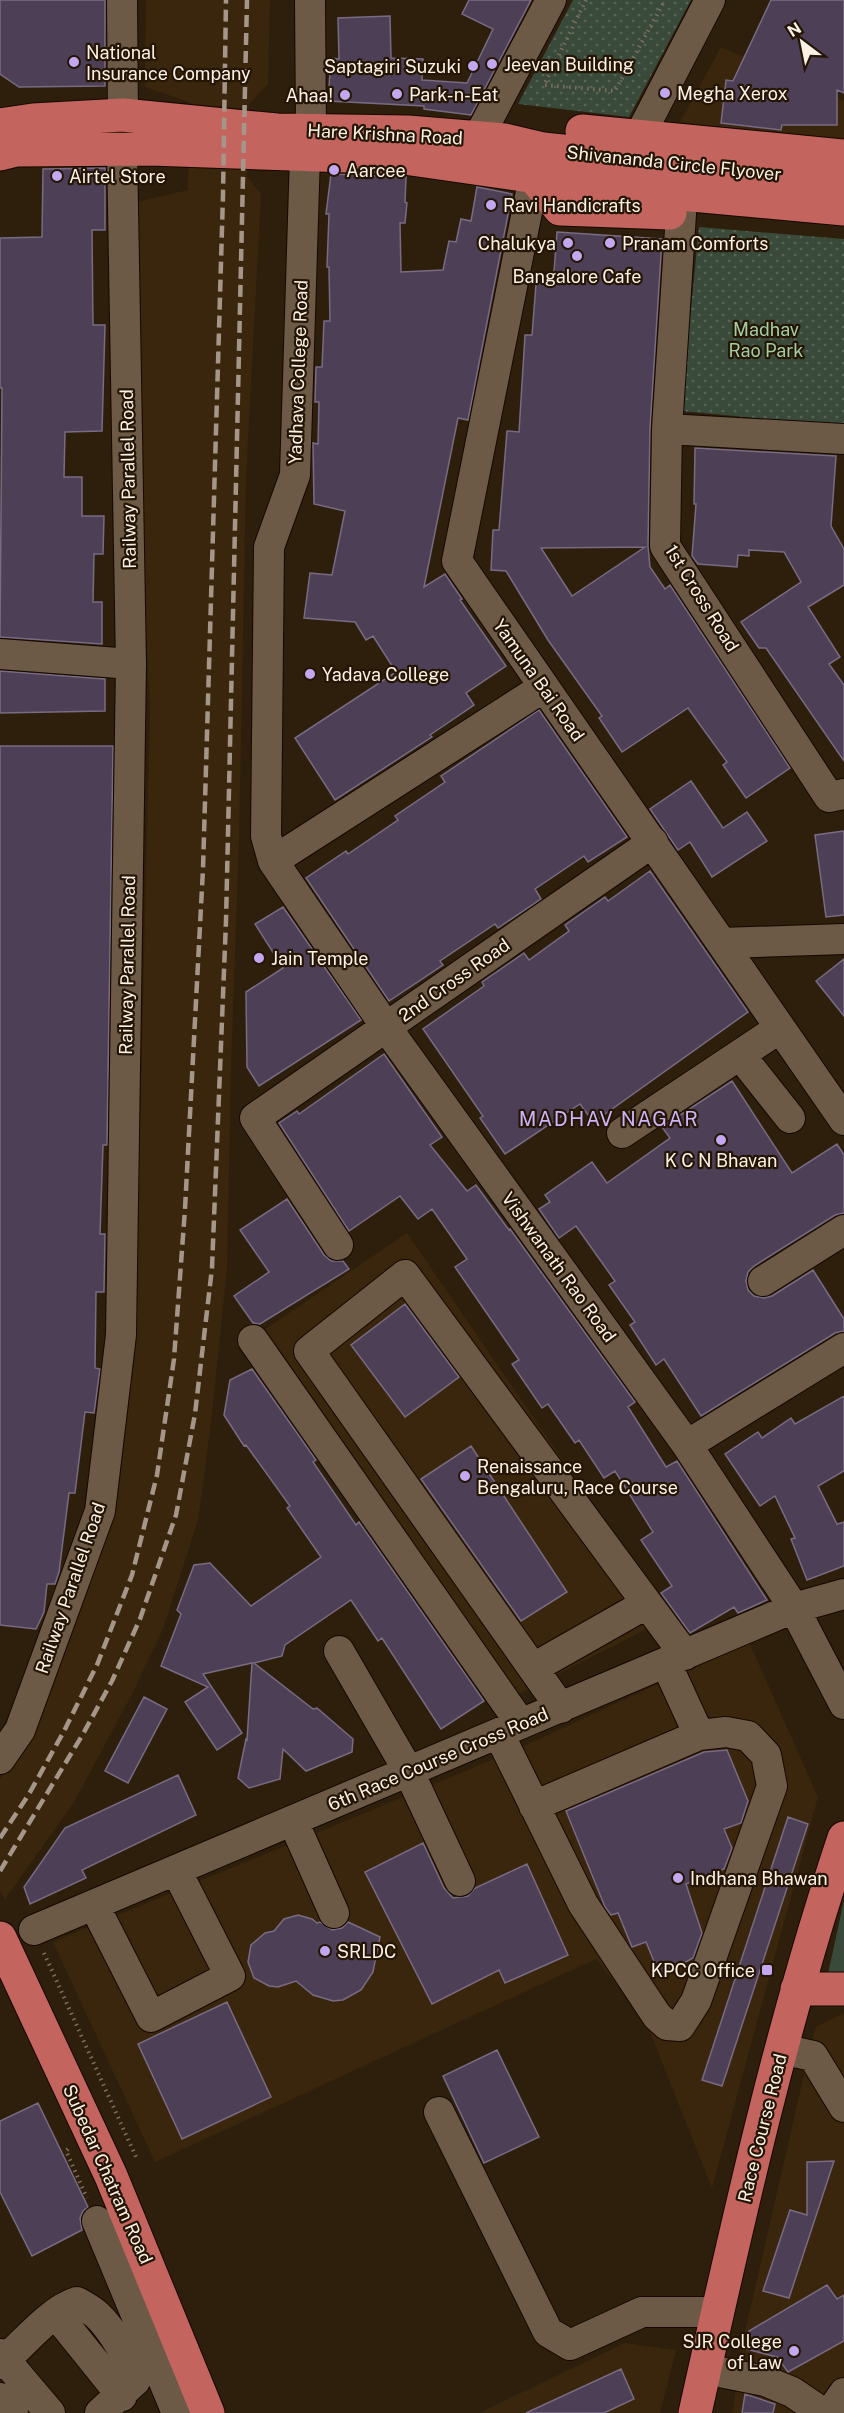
<svg xmlns="http://www.w3.org/2000/svg" width="844" height="2413" font-family="'Public Sans',sans-serif">
	<style>
		.built { fill: #3a260d }
		.grass { fill: #3a4a3a }
		.park { fill: url(#park-dots) }
		.building { fill: #4d4056; stroke: #786b82; stroke-width: 1.5; fill-rule: evenodd }
		.lines { fill: none; stroke-linecap: round; stroke-linejoin: round }
		.minor-casing { stroke: #160800; stroke-width: 32 }
		.major-casing { stroke: #160800; stroke-width: 35 }
		.path { stroke: #7d6f5f; stroke-width: 4; stroke-dasharray: 1.5 4.5; stroke-linecap: butt }
		.minor { stroke: #6c5a46; stroke-width: 30 }
		.major { stroke: #c3645e; stroke-width: 33 }
		.rail { stroke: #a49789; stroke-width: 4.5; stroke-dasharray: 12 6; stroke-linecap: butt }
		.poi-dot { fill: #c4a7f1; stroke: #241504; stroke-width: 2 }
		.labels { text-anchor: middle; dominant-baseline: central; stroke-width: 4.5; stroke-linejoin: round; paint-order: stroke }
		.poi-label { font-size: 18px; fill: #fcf1e6; stroke: #241504; text-anchor: start }
		.street-label { font-size: 18px; fill: #fcf1e6; stroke: #241504 }
		.park-label { font-size: 18px; fill: #a2cfa3; stroke: #241504 }
		.neighbourhood-label { font-size: 20px; letter-spacing: 1.5px; fill: #ceb3f9; stroke: #241504 }
	</style>
	<defs>
		<pattern id="park-dots" width="8" height="8" patternUnits="userSpaceOnUse" patternTransform="scale(1.5)"><rect width="8" height="8" fill="#3a4a3a"/><path d="M2 2h.1M6 6h.1" fill="none" stroke="#576556" stroke-width="1.8" stroke-linecap="round"/></pattern>
	</defs>
	<rect width="100%" height="100%" fill="#2e1f0c"/>
	<!-- built -->
	<path class="built" d="M146 0H270L268 84 249 104 247 177 261 194 246 478 239 840 231 1067 227 1268 211 1423 198 1520 163 1629 132 1694 73 1804 5 1899 0 1891V1779L15 1757 61 1664 107 1536 123 1454 135 1332 150 709 143 570 137 202 188 190 189 102 145 87Z
		M721 47 844 101V142L680 122Z
		M407 1233 670 1617 511 1698 258 1334Z
		M749 1642 818 1797 712 2188 644 2017 596 1959 155 2162 53 1942 504 1755Z
		M844 2013V2413H733L740 2354 811 2044 816 2027Z
		M625 2343 676 2350 660 2413H479Z"/>
	<!-- grass -->
	<path class="grass" d="M844 1900V1973L828 1974Z"/>
	<!-- park -->
	<path class="park" d="M573 0H691L629 117 518 104Z
		M699 227 844 239V426L681 411Z"/>
	<!-- building -->
	<path class="building" d="M0 0H105V86L19 87 0 74Z
		M469 0H531L471 115 424 109V106L328 101 331 58 339 59 338 18 390 16 391 58 423 59 422 80 467 83 493 29 462 14Z
		M771 0H844V93L837 90V125H782L781 130 721 123 726 80 733 81Z
		M105 168V230H92L93 325H105L102 431 65 432 64 477H82V516H104L103 554H94L93 602H102V644L0 637 2 388H0V238L42 237 43 169Z
		M331 174 406 177 405 202 407 203 405 223H400L401 272 443 270 449 241 456 242 461 219 471 221 477 187 512 194 468 420 458 418 424 587 445 574 462 599 460 600 506 666 466 693 474 705 430 735 432 737 335 800 295 738 396 672 373 636 366 640 355 622 304 618 310 573 332 575 345 511 314 504 313 443 318 444 319 402H315L316 367H322L324 321H330L329 267H327L329 214H326Z
		M557 232 662 239 650 428 648 546 650 567 665 589 670 585 790 768 746 798 723 765 727 762 688 708 622 752 599 718 602 716 548 640 506 571 491 570 493 530H499L507 431 519 432 525 335H532L536 284 553 285ZM645 547 572 596 541 548Z
		M695 448 836 456 831 526 844 549V585L808 607 840 657 829 664 844 685V761L766 648H759L741 622 801 582 784 552 749 550V556L738 555 737 567 698 564 692 556 696 504H694Z
		M0 671 105 679V711L0 713Z
		M539 710 627 837 588 862 584 856 535 889 541 899 498 928 495 924 440 961 443 965 389 1001 306 878 346 851 348 854 398 820 395 816 445 782 441 776Z
		M0 746H113L107 1145H103L100 1234H105L104 1292H96L95 1368 100 1369 94 1413 85 1412 75 1493H69L59 1572 55 1584H47L44 1612 36 1629 0 1625Z
		M691 781 723 828 747 812 767 841 712 877 690 842 678 850 650 809Z
		M844 831V915L826 917 815 835Z
		M650 871 748 1012 598 1119H591L580 1104 505 1154 480 1118 483 1116 423 1029 484 986 482 982 524 953 529 960 569 931 565 925 605 897 608 901Z
		M283 907 361 1020 259 1086 247 1067 246 992 283 968 255 924Z
		M844 959V1016L816 981Z
		M384 1054 442 1137 430 1145 467 1191 476 1185 509 1230 510 1229 635 1402 628 1407 666 1467 677 1461 767 1600 738 1613 734 1607 690 1633 661 1593 672 1586 641 1540 653 1532 615 1471 604 1478 579 1440 575 1443 548 1404 542 1408 512 1364 519 1360 455 1267 467 1259 432 1209 418 1219 400 1196 349 1231 279 1123 297 1111 299 1114Z
		M732 1081 792 1173 837 1144 844 1155V1213L835 1215 754 1266 748 1272 746 1281 748 1290 754 1296 764 1298 772 1296 813 1270 844 1319V1331L835 1333 701 1416 664 1359 656 1365 630 1325 635 1322 609 1285 615 1281 576 1226 559 1238 539 1209 550 1202 545 1195 592 1162 607 1183 670 1138 662 1127Z
		M287 1199 324 1255 331 1261H343L349 1269 260 1324 253 1323 234 1296 269 1272 240 1230Z
		M405 1304 459 1377 405 1417 351 1345Z
		M252 1369 316 1460 313 1462 356 1525 359 1522 484 1701 441 1729 382 1638 378 1641 351 1600 285 1645 282 1656 254 1663 313 1709 317 1708 353 1739 352 1752 306 1771 283 1749 280 1779 249 1788 238 1778 246 1739 247 1740 252 1663 203 1674 242 1733 217 1750 185 1702 208 1687 161 1666 181 1614 177 1610 194 1565 210 1563 251 1606 321 1557 287 1508 290 1506 246 1445 244 1446 224 1415 230 1380Z
		M844 1396V1471L818 1486 837 1524 844 1522V1566L807 1580 791 1539 795 1538 775 1496 760 1506 725 1454 758 1432 762 1438 791 1418 795 1424Z
		M471 1446 567 1592 521 1621 421 1479Z
		M144 1697 167 1709 128 1783 105 1771Z
		M727 1750 748 1801 741 1823 724 1829 732 1848 724 1869 686 1884 702 1933 693 1958 660 1976 646 1942 632 1947 618 1913 611 1915 605 1907 566 1811 704 1752Z
		M178 1775 196 1815 82 1870 86 1878 30 1904 24 1887 65 1828Z
		M788 1817 808 1824 722 2086 702 2080Z
		M423 1843 444 1888 453 1898 468 1896 475 1888 527 1864 568 1955 505 1983 499 1970 432 2004 365 1872Z
		M298 1915 312 1919 317 1923 320 1922 332 1930 342 1928 348 1922 380 1937 373 1972 361 1990 343 2000 333 2001 313 1995 296 1981 278 1987 269 1986 254 1978 248 1962 251 1945 265 1933 274 1931 284 1919Z
		M227 2002 271 2097 182 2139 138 2044Z
		M497 2050 539 2137 484 2163 443 2076Z
		M38 2103 88 2207 83 2211 80 2218 82 2230 32 2256 0 2192V2121Z
		M834 2161 789 2298 763 2291 790 2210 807 2215V2162Z
		M827 2285 837 2299 844 2295V2341L788 2372 777 2357 746 2349 749 2331Z
		M621 2369 634 2399 604 2413H526Z
		M745 2394 775 2404 773 2413H742Z"/>
	<g class="lines">
		<defs>
			<path id="minor" d="M122 0 123 115
				M310 0 311 129
				M640 135 710 0
				M477 140 551 0
				M305 155 295 475 269 547 266 836 273 861 386 1027 687 1445 794 1608 844 1704
				M534 177 457 561 844 1120
				M681 214 667 429 665 546 829 797 844 794
				M667 429 844 439
				M0 654 131 664
				M273 861 544 687
				M722 943 844 939
				M740 1055 790 1118
				M622 1133 780 1028
				M338 1245 255 1118 653 842
				M763 1281 844 1230
				M253 1340 521 1724
				M687 1445 844 1348
				M339 1651 409 1772 460 1881
				M535 1667 646 1604
				M561 1708 309 1351 405 1275 685 1655
				M499 1734 583 1904 657 2016 667 2025 680 2026 696 2001 772 1786 766 1755 748 1736 726 1732 699 1735 666 1663
				M0 1759 20 1730 100 1511 121 1335 131 664 122 149
				M534 1806 699 1735
				M293 1821 334 1913
				M94 1905 151 2017 230 1976 176 1870
				M34 1930 794 1608 844 1594
				M781 2049 813 2056 844 2107
				M439 2112 548 2332 570 2345 642 2312H717
				M97 2221 177 2413
				M56 2314 122 2396
				M0 2354 50 2413
				M0 2364C22 2346 50 2310 77 2302 84 2306 92 2310 97 2315 111 2328 133 2363 135 2381L100 2413
				M705 2369 765 2381 792 2392 823 2413
				M0 2398 13 2413
				M830 2413 844 2393"/>
			<path id="major" d="M0 125 33 120 123 115 277 130 408 132 505 140 543 149 844 180
				M582 131 844 156
				M0 154 16 150 150 149 404 158 615 188 844 209
				M534 177 560 209 670 213
				M0 1938 111 2176 208 2413
				M797 1989H844
				M695 2413C738 2220 781 2026 844 1838"/>
		</defs>
		<!-- minor casing -->
		<use href="#minor" class="minor-casing"/>
		<!-- major casing -->
		<use href="#major" class="major-casing"/>
		<!-- path -->
		<path class="path" d="M586 0 544 85 615 91 665 0
			M44 1953 136 2157
			M68 2149 66 2151 87 2198"/>
		<!-- minor -->
		<use href="#minor" class="minor"/>
		<!-- major -->
		<use href="#major" class="major"/>
		<!-- rail -->
		<path class="rail" d="M0 1838 29 1794 63 1733 97 1665 132 1575 157 1475 174 1359 185 1209 203 869 223 195 226 0
			M0 1871 83 1734 112 1681 140 1619 176 1515 195 1414 212 1268 226 921 247 0"/>
	</g>
	<!-- markers -->
	<g class="poi-dot">
		<circle cx="74" cy="62" r="6"/>
		<circle cx="492" cy="64" r="6"/>
		<circle cx="473" cy="66" r="6"/>
		<circle cx="665" cy="93" r="6"/>
		<circle cx="397" cy="94" r="6"/>
		<circle cx="345" cy="95" r="6"/>
		<circle cx="334" cy="170" r="6"/>
		<circle cx="57" cy="176" r="6"/>
		<circle cx="491" cy="205" r="6"/>
		<circle cx="568" cy="243" r="6"/>
		<circle cx="610" cy="243" r="6"/>
		<circle cx="577" cy="256" r="6"/>
		<circle cx="310" cy="674" r="6"/>
		<circle cx="259" cy="958" r="6"/>
		<circle cx="721" cy="1140" r="6"/>
		<circle cx="465" cy="1476" r="6"/>
		<circle cx="678" cy="1878" r="6"/>
		<circle cx="325" cy="1951" r="6"/>
		<rect x="761" y="1964" width="12" height="12" rx="3"/>
		<circle cx="794" cy="2351" r="6"/>
	</g>
	<g class="labels">
		<!-- poi labels -->
		<g class="poi-label">
			<text x="86" y="52">National<tspan x="86" dy="21">Insurance Company</tspan></text>
			<text x="504" y="64">Jeevan Building</text>
			<text x="461" y="66" text-anchor="end">Saptagiri Suzuki</text>
			<text x="677" y="93">Megha Xerox</text>
			<text x="409" y="94">Park-n-Eat</text>
			<text x="333" y="95" text-anchor="end">Ahaa!</text>
			<text x="346" y="170">Aarcee</text>
			<text x="69" y="176">Airtel Store</text>
			<text x="503" y="205">Ravi Handicrafts</text>
			<text x="556" y="243" text-anchor="end">Chalukya</text>
			<text x="622" y="243">Pranam Comforts</text>
			<text x="577" y="276" text-anchor="middle">Bangalore Cafe</text>
			<text x="322" y="674">Yadava College</text>
			<text x="271" y="958">Jain Temple</text>
			<text x="721" y="1160" text-anchor="middle">K C N Bhavan</text>
			<text x="477" y="1466">Renaissance<tspan x="477" dy="21">Bengaluru, Race Course</tspan></text>
			<text x="690" y="1878">Indhana Bhawan</text>
			<text x="337" y="1951">SRLDC</text>
			<text x="755" y="1970" text-anchor="end">KPCC Office</text>
			<text x="782" y="2341" text-anchor="end">SJR College<tspan x="782" dy="21">of Law</tspan></text>
		</g>
		<!-- street labels -->
		<g class="street-label">
			<text transform="translate(385 134) rotate(3)">Hare Krishna Road</text>
			<text transform="translate(674 163) rotate(6)">Shivananda Circle Flyover</text>
			<text transform="translate(298 372) rotate(-88)">Yadhava College Road</text>
			<text transform="translate(128 479) rotate(-91)">Railway Parallel Road</text>
			<text transform="translate(702 598) rotate(58)">1st Cross Road</text>
			<text transform="translate(539 680) rotate(55)">Yamuna Bai Road</text>
			<text transform="translate(127 965) rotate(-89)">Railway Parallel Road</text>
			<text transform="translate(454 980) rotate(-35)">2nd Cross Road</text>
			<text transform="translate(559 1267) rotate(54)">Vishwanath Rao Road</text>
			<text transform="translate(70 1588) rotate(-71)">Railway Parallel Road</text>
			<text transform="translate(438 1759) rotate(-23)">6th Race Course Cross Road</text>
			<text transform="translate(762 2128) rotate(-76)">Race Course Road</text>
			<text transform="translate(108 2174) rotate(66)">Subedar Chatram Road</text>
		</g>
		<!-- park labels -->
		<g class="park-label">
			<text x="766" y="329">Madhav<tspan x="766" dy="21">Rao Park</tspan></text>
		</g>
		<!-- neighbourhood labels -->
		<g class="neighbourhood-label">
			<text x="609" y="1119">MADHAV NAGAR</text>
		</g>
	</g>
	<!-- north arrow -->
	<g transform="translate(802 42) rotate(328)" stroke="#241504" stroke-width="4.5" paint-order="stroke">
	<path d="M0-4.5L10 22L0 15L-10 22Z" fill="#fcf1e6"/>
	<text y="-9" font-size="16" font-weight="bold" text-anchor="middle" fill="#fcf1e6">N</text>
	</g>
</svg>
